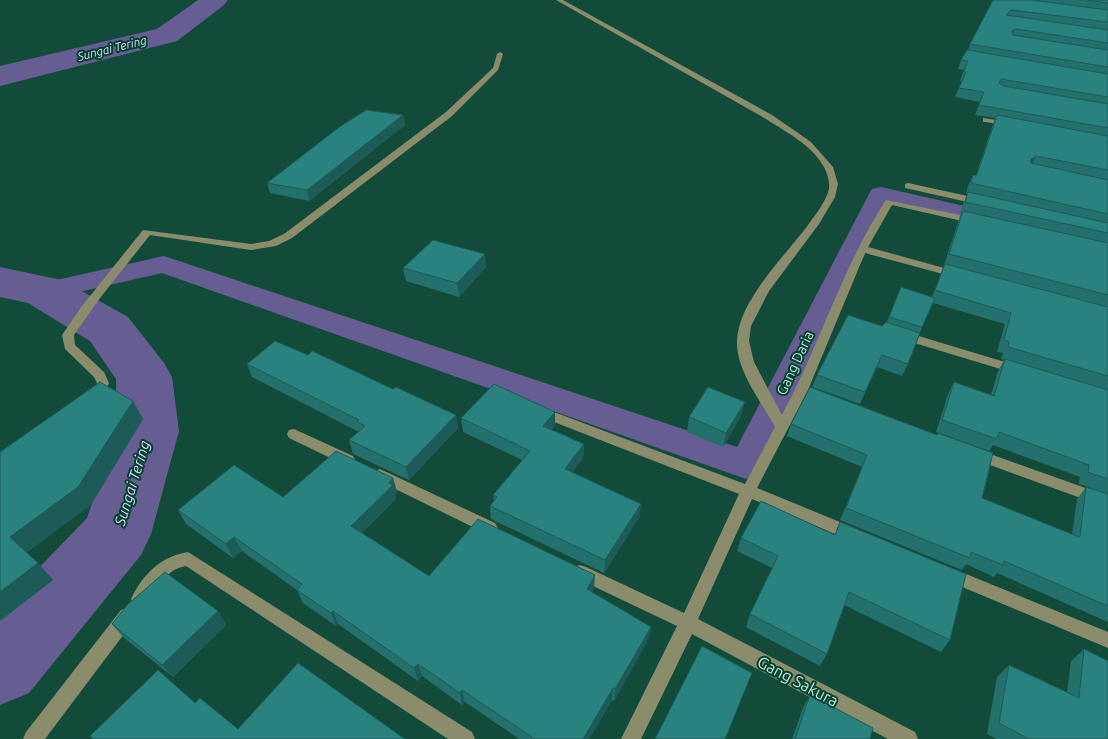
<svg xmlns="http://www.w3.org/2000/svg" width="1108" height="739" font-family="Ubuntu,sans-serif">
	<style>
		.lines { fill: none; stroke-linecap: round; stroke-linejoin: round }
		.canal { fill: #665e92; fill-rule: evenodd }
		.river { fill: #665e92; fill-rule: evenodd }
		.minor { fill: #8b8c6b; fill-rule: evenodd }
		.wall { fill: #23706c }
		.shaded-wall { fill: #1d5b58 }
		.building { fill: #29827d; stroke: #1d5b58 }
		.labels { text-anchor: middle; dominant-baseline: central; stroke-width: 4; stroke-linejoin: round; paint-order: stroke }
		.far-water-label { font-size: 12px; font-style: italic; fill: #dddafb; stroke: #034030 }
		.street-label { font-size: 14px; fill: #beebda; stroke: #034030 }
		.water-label { font-size: 15px; font-style: italic; fill: #dddafb; stroke: #034030 }
		.near-street-label { font-size: 16px; fill: #beebda; stroke: #034030 }
	</style>
	<rect width="100%" height="100%" fill="#134b3b"/>
	<g class="lines">
		<!-- canal -->
		<path class="canal" d="M881 187 1013 217 1017 222 1013 227 1004 230 889 203 765 465 759 475 746 479 162 273 44 300 34 297 30 291 34 285 164 256 737 447 869 194 872 189Z"/>
		<!-- river -->
		<path class="river" d="M198 0H228L224 5 177 41 0 86V66L157 29Z
			M0 267 62 280 128 317 164 363 172 377 179 431 151 534 141 555 29 693 0 705V608L87 518 117 431 116 379 90 341 28 303 0 297Z"/>
		<!-- minor -->
		<path class="minor" d="M556 0H563L772 115 811 142 833 167 838 184 835 197 819 224 769 291 751 326 749 341 754 362 782 415C820 345 842 267 886 200L975 218 980 221 975 224 892 205 868 247 962 273 963 275 958 278 865 253 808 390 757 488 857 529 860 534 857 539 852 541 847 539 752 499 698 619 915 732 918 739H888L692 634 641 739H621L677 626 574 577 572 572 574 567 580 565 586 567 684 613 739 494 536 415 534 412 536 409H546L745 484 775 427C762 402 736 371 737 341 738 301 785 256 808 225 815 215 826 202 829 189 830 182 827 173 824 167 812 145 786 132 766 119Z
			M500 52 503 54 498 70 452 116 292 238 276 246 251 250 150 235 100 298 74 335 75 345 104 372 109 383 101 400H91L89 397 97 383 94 377 65 349 62 335 82 306 143 230 251 244 269 241 284 234 446 112 493 68 497 54Z
			M983 118 1010 122 1014 124 1010 126 986 122H983Z
			M908 183 981 199 986 202 981 205 905 188V184Z
			M902 331 1021 367 1023 370 1017 374 898 338 896 335 898 332Z
			M294 429 353 456 355 460 353 464 348 465 343 464 289 438 287 434 289 430Z
			M976 449 1108 496V508L971 458 969 454 971 450Z
			M380 469 495 523 498 528 495 533 490 534 485 533 375 479 373 475 375 471Z
			M188 552 472 732 475 739H448L186 566C158 571 158 599 139 607L133 604 131 599C142 575 161 556 188 552Z
			M949 567 1108 632V648L943 579 941 574 943 569Z
			M127 608 133 610 136 616 133 622 45 739H23L26 732 121 610Z"/>
	</g>
	<!-- wall -->
	<path class="wall" d="M993 0H1108V622L997 573 994 577 966 564 962 570 840 520 862 467 787 436 791 424 982 498 1072 534 1077 499 1086 487 1095 489 1079 484 1080 477 993 445 989 451 936 432 948 394 954 382 991 395 998 371 1004 360 1001 359 1003 353 997 352 1005 324 933 303 920 332 908 364 902 376 877 367 860 404 812 387 817 375 882 326 887 322 901 287 932 297 944 265 958 222 961 213H960L967 194H966L968 186 973 175H976L995 118 975 115 980 102 955 97 962 81H960L964 70 958 69 961 60 968 50 970 44Z
		M403 115 405 125 309 201 270 193 267 183Z
		M485 254 486 267 459 297 406 281 403 268Z
		M247 364 393 389 456 415 458 428 409 480 353 454 349 440 359 432 252 377Z
		M741 416 723 447 687 432 689 417Z
		M461 418 555 425 551 430 584 444 583 458 572 472 641 504 639 518 604 573 491 519 490 506 494 501 493 495 522 460 463 432Z
		M393 478 397 492 395 494 396 499 362 533 429 576 594 588 592 592 651 627 648 640 614 701 612 700 589 739H519L465 702 462 705 422 676 418 681 338 624 336 626 303 603 297 590 242 551 233 558 186 524 178 510 283 497Z
		M840 522 950 640 941 652 844 605 827 654 820 666 746 627 750 614 772 568 737 551 741 538 835 535Z
		M218 611 226 625 173 677 123 637 112 624Z
		M1084 649 1108 739H996L987 734 997 677 1009 665 1067 692 1071 661Z
		M810 695 870 739H792L803 708Z"/>
	<!-- shaded-wall -->
	<path class="shaded-wall" d="M403 115 405 125 309 201 307 190Z
		M1036 156 1031 166V159Z
		M485 254 486 267 459 297 457 283Z
		M133 401 143 419 91 505 25 554 10 537Z
		M745 402 741 416 723 447 726 433Z
		M555 412V425L543 439V426Z
		M456 415 458 428 409 480 406 467Z
		M584 444 583 458 565 482V469Z
		M393 478 397 492 395 494 396 499 355 540 351 526Z
		M641 504 639 518 604 573 605 560Z
		M234 537 242 551 233 558 226 544Z
		M38 563 53 580 0 621V592Z
		M595 575 594 588 586 602 587 589Z
		M218 611 226 625 173 677 162 665Z
		M333 611 338 624 336 626 331 613Z
		M651 627 648 640 614 701 615 689Z
		M418 664 422 676 418 681 414 668Z
		M613 688 612 700 589 739H583Z
		M462 690 465 702 462 705 460 693Z"/>
	<!-- building -->
	<path class="building" d="M993 0H1032L1108 10V22L1011 10 1006 15 1108 30V43L1016 29 1012 31 1013 35 1108 50V67L970 44Z
		M1087 0H1108V3Z
		M967 50 1108 74V97L1001 79 999 83 1004 86 1108 104V128L979 105 984 92 959 88 966 72 964 71 968 61 961 60Z
		M366 110 403 115 307 190 267 183 338 128Z
		M997 115 1108 136V170L1036 156 1031 159V163L1108 180V214L971 183 973 175 976 176 979 169Z
		M968 192 1108 223V233L965 202Z
		M963 211 1108 243V295L949 254Z
		M433 240 485 254 457 283 403 268Z
		M945 264 1108 307V376L1008 347 1009 342 1004 340 1011 313 935 290Z
		M901 287 935 298 922 327 889 317Z
		M848 315 882 326 886 322 920 333 908 364 882 355 865 392 817 375Z
		M275 341 308 355 312 351 393 389 396 387 456 415 406 467 349 440 365 426 357 422 359 420 247 364Z
		M1005 359 1108 390V479L1088 472 1089 465 999 432 997 439 942 420 954 382 994 396Z
		M100 382 133 401 78 487 10 537 38 563 0 592V452Z
		M494 384 555 412 543 426 584 444 565 469 641 504 605 560 490 506 497 497 493 495 530 451 461 418Z
		M708 387 745 402 726 433 689 417Z
		M810 387 937 435 938 433 993 453 982 498 1079 537 1080 536 1086 487 1108 494V606L1004 561 1003 565 971 552 970 558 846 508 867 455 791 424Z
		M336 451 393 478 389 483 393 485 351 526 429 576 478 519 595 575 587 589 651 627 615 689 613 688 583 739H535L462 690 460 693 418 664 414 668 333 611 331 613 297 590 302 584 234 537 226 544 178 510 234 465 283 497Z
		M761 501 835 535 840 522 966 574 950 640 849 592 827 654 750 614 778 556 741 538Z
		M165 572 218 611 162 665 112 624 127 605Z
		M702 646 752 673 725 739H655Z
		M1084 649 1108 661V739H1029L999 723 1009 665 1079 698Z
		M298 663 405 739H93L90 736 158 670 195 703 200 698 238 729Z
		M810 695 873 728 870 739H795Z"/>
	<g class="labels">
		<!-- far-water labels -->
		<g class="far-water-label">
			<text transform="translate(112 48) rotate(-14)">Sungai Tering</text>
		</g>
		<!-- street labels -->
		<g class="street-label">
			<text transform="translate(795 363) rotate(-65)">Gang Daria</text>
		</g>
		<!-- water labels -->
		<g class="water-label">
			<text transform="translate(132 483) rotate(-73)">Sungai Tering</text>
		</g>
		<!-- near-street labels -->
		<g class="near-street-label">
			<text transform="translate(798 681) rotate(28)">Gang Sakura</text>
		</g>
	</g>
</svg>
